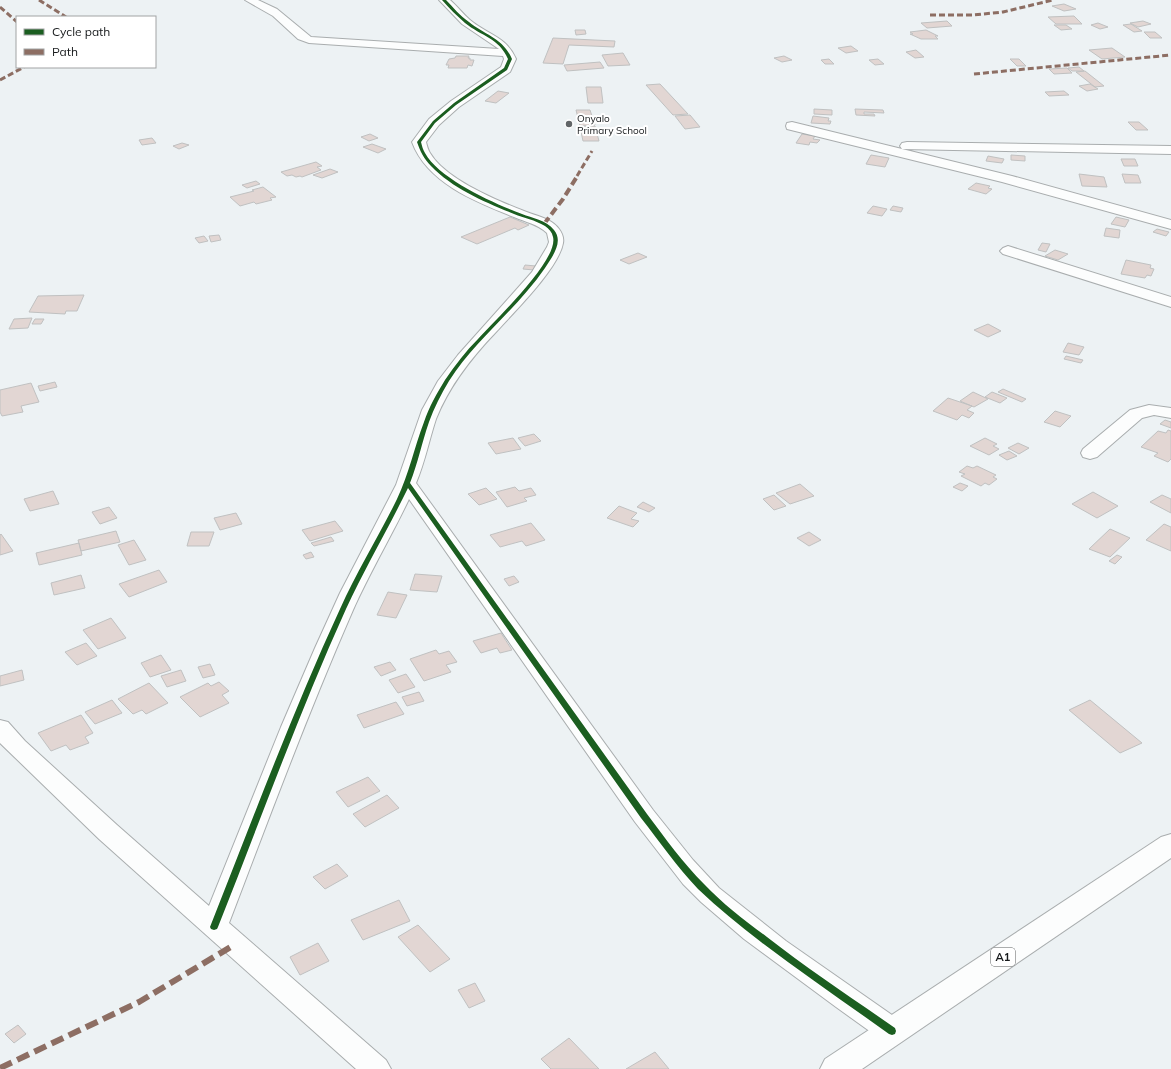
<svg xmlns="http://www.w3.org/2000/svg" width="1171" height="1069" font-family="Mulish,sans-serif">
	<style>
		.building { fill: #e2d6d3; stroke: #c0c1c1 }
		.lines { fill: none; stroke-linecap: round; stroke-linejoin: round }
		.street-casing { stroke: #a9adae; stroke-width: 2 }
		.highway-casing { stroke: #a9adae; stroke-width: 2 }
		.street { fill: #fcfdfd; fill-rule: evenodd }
		.highway { fill: #fcfdfd; fill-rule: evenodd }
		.quiet-far2 { stroke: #8d6e63; stroke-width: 3; stroke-dasharray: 6 3; stroke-linecap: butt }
		.quiet-far1 { stroke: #8d6e63; stroke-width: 4; stroke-dasharray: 8 4; stroke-linecap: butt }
		.quiet { stroke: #8d6e63; stroke-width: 6; stroke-dasharray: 13 6; stroke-linecap: butt }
		.cycleway-casing { stroke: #fff; stroke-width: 2 }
		.cycleway { fill: #1b5e20; fill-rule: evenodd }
		.poi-dot { fill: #616567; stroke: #fff; stroke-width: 1.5 }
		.labels { text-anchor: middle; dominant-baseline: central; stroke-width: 4; stroke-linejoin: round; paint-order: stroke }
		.far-poi-label { font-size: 10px; fill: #16191b; stroke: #fff; text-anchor: start }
		.shield { fill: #fff; stroke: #5c5e5f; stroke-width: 1 }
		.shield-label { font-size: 11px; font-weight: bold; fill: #16191b }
	</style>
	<rect width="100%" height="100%" fill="#edf2f4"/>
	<!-- building -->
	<path class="building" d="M1064 4 1076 9 1064 11 1052 6Z
		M1074 16 1082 24H1056L1048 17Z
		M947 21 952 26 927 28 921 23Z
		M1143 21 1151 24 1138 27 1130 23Z
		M1098 23 1108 27 1100 29 1091 25Z
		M1131 24 1142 31 1134 32 1123 25Z
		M1054 25H1066L1072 29 1061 30Z
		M575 30H585L586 34 576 35Z
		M926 30 938 36H935L938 39H921L910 34H913L910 32Z
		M1144 32H1155L1162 38H1150Z
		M553 38 615 41 614 47 569 45 563 64 543 63Z
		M851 46 858 51 846 53 838 48Z
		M1112 48 1125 57 1102 59 1089 50Z
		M916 50 924 57 915 58 906 52Z
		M623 53 630 65 608 66 602 55Z
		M456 56H469L468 58H470V60H474L472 66 468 65 467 68H448L449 65H446L449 59 455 58Z
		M784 56 792 60 782 62 774 58Z
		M829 59 834 64H825L821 60Z
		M878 59 884 64 875 65 869 60Z
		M1010 59H1019L1026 66H1017Z
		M600 62 604 68 567 71 564 65Z
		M1079 67 1084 71H1072L1068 68Z
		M1067 68 1072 73 1054 74 1049 69Z
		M1085 71 1104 86 1095 87 1076 72Z
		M660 84 688 114 673 115 646 85Z
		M1090 84 1098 89 1087 91 1079 86Z
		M586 87H601L603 103H588Z
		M498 91 509 93 496 103 485 101Z
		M1064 91 1069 95 1049 96 1045 92Z
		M814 109 832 110V115L814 114Z
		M855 109 883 110 884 113 864 112V114H874L875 116 856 115Z
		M576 110H590L595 125 580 126Z
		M690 115 700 127 685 129 675 116Z
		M813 116 829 118 828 121H831L830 124 811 123Z
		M1128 122H1139L1148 130H1136Z
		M595 126 599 141H583L580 127Z
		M370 134 378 138 369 141 361 137Z
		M802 134 815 136 813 139 820 140 817 143 810 142 809 145 796 143Z
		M152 138 156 143 142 145 139 140Z
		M182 143 189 145 179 149 173 146Z
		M372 144 386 149 378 153 363 147Z
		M871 155 889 158 885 167 866 164Z
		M1011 155 1025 156V161L1011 160Z
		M988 156 1004 159 1002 163 986 161Z
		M1121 159H1135L1138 166H1124Z
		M316 162 322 166 317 167 321 170 302 177 300 176 296 177 292 175 287 176 281 172Z
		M330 169 338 172 322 178 313 175Z
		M1079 174 1104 177 1107 187 1082 186Z
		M1122 174 1138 175 1141 183H1125Z
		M256 181 260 184 247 188 242 185Z
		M976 183 990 186 988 188 992 189 986 194 968 189Z
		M263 187 276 197 270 198 272 200 256 204 254 202 240 206 230 197 254 191 252 190Z
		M873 206 887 209 882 216 867 213Z
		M893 206 903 208 901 212 890 210Z
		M510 217 529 225 518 230 515 228 477 244 461 237Z
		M1116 217 1129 220 1125 227 1111 224Z
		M1106 228 1120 230 1119 238 1104 236Z
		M1157 229 1169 232 1166 236 1153 232Z
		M219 235 221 240 211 242 209 236Z
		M204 236 208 241 199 243 195 238Z
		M1042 243 1050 244 1046 252 1038 250Z
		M1055 250 1068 254 1058 260 1045 256Z
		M638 253 647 257 629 264 620 260Z
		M1126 260 1151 265 1150 268 1154 269 1151 276 1147 275 1145 278 1121 274Z
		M525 265 536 266 534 270 523 269Z
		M84 295 77 311H66L65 314 29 312 38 296Z
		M32 318 28 328 9 329 14 319Z
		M35 319H44L41 324H32Z
		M988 324 1001 331 988 337 974 330Z
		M1068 343 1084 347 1079 355 1063 352Z
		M1066 356 1083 360 1081 363 1064 359Z
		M55 382 57 387 40 391 38 386Z
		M31 383 39 402 21 406 23 412 2 416 0 412V390Z
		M1003 389 1026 399 1022 402 998 392Z
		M973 392 988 399 974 407 960 401Z
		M992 392 1007 398 1000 403 985 397Z
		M948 398 972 406 967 410 974 413 969 418 962 415 957 420 933 411Z
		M1055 411 1071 416 1060 427 1044 422Z
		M1165 420 1171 422V428L1160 424Z
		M1168 430 1171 431V459L1168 462 1154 456 1158 453 1141 447 1158 431 1166 433Z
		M534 434 541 441 525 446 518 438Z
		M513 438 521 449 496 454 488 443Z
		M985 438 997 444 993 446 999 449 989 455 970 446Z
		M1018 443 1029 448 1019 454 1008 448Z
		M1009 451 1017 456 1007 460 999 455Z
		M967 466 973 468 977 466 996 475 993 477 997 479 989 485 985 483 981 486 961 476 965 474 959 472Z
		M960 483 968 486 962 491 953 487Z
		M800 484 814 496 790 504 776 493Z
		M515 487 519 491 531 488 536 495 524 498 527 501 507 507 496 492Z
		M486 488 497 499 479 505 468 494Z
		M53 491 59 504 30 511 24 499Z
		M1093 492 1118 506 1097 518 1072 504Z
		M774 495 786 506 774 510 763 499Z
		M1162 495 1171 499V513L1150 502Z
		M643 502 655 508 649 512 637 507Z
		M619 506 637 513 631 519 639 521 633 527 607 518Z
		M109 507 117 518 100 524 92 512Z
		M236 513 242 524 220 530 214 518Z
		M335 521 343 531 310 541 302 530Z
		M531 523 545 540 526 546 522 541 500 547 490 535Z
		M1164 524 1171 527V551L1146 540Z
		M1110 529 1130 538 1110 557 1089 549Z
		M116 531 120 542 81 551 78 540Z
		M191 532H214L209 546H187Z
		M809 532 821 540 809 546 797 538Z
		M1 534 13 551 0 555V535Z
		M331 537 334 541 314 546 311 543Z
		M134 540 146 560 129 565 118 545Z
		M79 543 82 555 39 565 36 553Z
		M311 552 314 557 306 559 303 555Z
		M1117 555 1122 557 1115 564 1109 561Z
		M159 570 167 582 129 597 119 584Z
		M415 574 442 576 437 592 410 590Z
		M81 575 85 588 54 595 51 583Z
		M514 576 519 582 509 586 504 579Z
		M388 592 407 595 396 618 377 615Z
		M111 618 126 638 98 649 83 630Z
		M501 633 512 650 500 653 497 648 481 653 473 641Z
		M86 643 97 656 77 665 65 652Z
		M436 650 439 654 449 651 457 662 446 665 451 672 424 681 410 659Z
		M161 655 171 670 150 677 141 663Z
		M390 662 396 670 381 676 374 667Z
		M210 664 215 675 203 678 198 667Z
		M22 670 24 680 0 686V676Z
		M181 670 186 681 167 687 161 676Z
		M406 674 415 687 398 693 389 680Z
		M219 682 229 691 222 695 229 703 200 717 180 697 208 683 211 686Z
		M149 683 168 703 146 714 142 710 133 714 118 699Z
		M419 692 424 701 407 706 402 697Z
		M112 700 122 713 95 724 85 712Z
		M1090 700 1142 743 1120 753 1069 710Z
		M396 702 404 714 364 728 357 715Z
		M81 715 93 733 85 737 89 743 70 750 66 745 51 751 38 733Z
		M368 777 380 791 348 807 336 792Z
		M387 795 399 808 365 827 353 814Z
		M337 864 348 876 325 889 313 877Z
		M399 900 410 921 363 940 351 920Z
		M418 925 450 959 430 972 398 937Z
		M318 943 329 961 300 975 290 957Z
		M475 983 485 1001 469 1008 458 990Z
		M18 1025 26 1034 14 1043 5 1034Z
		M569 1038 599 1069H551L541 1059Z
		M655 1052 669 1069H626Z"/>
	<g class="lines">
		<defs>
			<path id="street" d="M245 0H258L277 9 311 37 499 49 462 24 439 0H450C457 6 463 14 470 20 488 35 506 36 516 59L510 72 459 107 439 125 426 142C427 146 428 150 430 153 445 179 498 201 524 211 536 216 551 218 559 229 562 233 564 238 563 243 559 268 513 313 496 332 471 358 449 386 436 419 429 440 425 462 416 483L653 810 693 860 719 888 786 941 902 1022 906 1031 902 1040 892 1043 882 1040 836 1007 744 939 701 902 683 884 635 822 409 499C391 537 370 572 353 610 308 713 269 818 229 923L386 1060 391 1069H356L99 839 0 743V720L8 722 25 741 117 825 209 906 281 727 315 648 340 593 396 485 422 410 438 381 458 355 532 272 547 247 549 242 547 233C538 224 525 222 514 217 476 202 427 183 412 142L429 119 451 101 501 67 504 59 503 56 309 43 298 39 273 16Z
				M792 122 1012 176 1171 220V229L1002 182 787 129 786 126 787 123Z
				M907 142 1171 146V154L902 149 900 146 902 143Z
				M1008 246 1171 297V307L1003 254 1000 251 1003 248Z
				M1149 405 1171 408V418L1154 415 1142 418 1097 457 1090 459 1083 457 1081 453 1083 449 1130 410Z"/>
			<path id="highway" d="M1171 834V858L862 1069H820L825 1059 1161 837Z"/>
		</defs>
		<!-- street casing -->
		<use href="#street" class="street-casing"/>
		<!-- highway casing -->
		<use href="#highway" class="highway-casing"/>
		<!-- street -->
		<use href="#street" class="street"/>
		<!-- highway -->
		<use href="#highway" class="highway"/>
		<!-- quiet-far2 -->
		<path class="quiet-far2" d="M39 0 66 17
			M0 7 17 22
			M930 15H973L1003 12 1053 0
			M974 74 1171 55
			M0 80 24 67
			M577 176 592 151"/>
		<!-- quiet-far1 -->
		<path class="quiet-far1" d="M544 224 563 199 578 175"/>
		<!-- quiet -->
		<path class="quiet" d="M0 1068 139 1002 234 945"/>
		<defs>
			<path id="cycleway" d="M442 0H446C453 7 460 16 469 22 485 35 503 38 512 59L507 70 456 105 435 123 421 142C422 146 423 150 425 153 439 179 495 204 522 214 532 218 546 220 554 230 564 242 552 257 545 268 517 309 476 339 449 381 441 394 434 408 429 422 422 442 418 463 410 483L647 814C665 838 683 863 704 884 723 904 745 921 767 937 808 969 852 998 895 1028L896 1031 895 1034 892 1035 889 1034C846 1003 803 974 761 942 739 925 718 908 698 889 677 867 660 842 641 818L408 488C388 529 365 568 346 609 299 713 260 821 218 927L217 929 214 930 211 929 210 927C252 821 292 713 340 609 357 571 379 536 397 499 409 474 414 448 424 422 429 407 437 393 445 380 455 365 466 351 478 339 494 321 559 260 553 237 552 232 549 229 545 226 535 220 524 218 514 214 485 202 453 189 431 166 424 159 420 151 417 142L433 121 454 103 504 68 508 59C499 38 481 36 465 23 457 16 449 8 442 0Z"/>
		</defs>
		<!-- cycleway casing -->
		<use href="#cycleway" class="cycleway-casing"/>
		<!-- cycleway -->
		<use href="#cycleway" class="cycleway"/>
	</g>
	<!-- markers -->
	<circle class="poi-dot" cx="569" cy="124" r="4"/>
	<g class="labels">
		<!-- far-poi labels -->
		<g class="far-poi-label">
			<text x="577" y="118">Onyalo<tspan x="577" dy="12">Primary School</tspan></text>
		</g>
		<!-- shield labels -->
		<rect class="shield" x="991" y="948" width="24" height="18" rx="3"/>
		<g class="shield-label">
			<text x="1003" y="957">A1</text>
		</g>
	</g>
	<!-- legend -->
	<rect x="16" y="16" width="140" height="52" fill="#ffffff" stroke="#a2a3a4"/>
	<rect x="24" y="29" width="20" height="6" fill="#1b5e20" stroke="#a2a3a4"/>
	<text x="52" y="36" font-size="12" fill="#16191b">Cycle path</text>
	<rect x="24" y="49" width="20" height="6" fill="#8d6e63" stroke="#a2a3a4"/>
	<text x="52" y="56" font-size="12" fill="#16191b">Path</text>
</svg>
